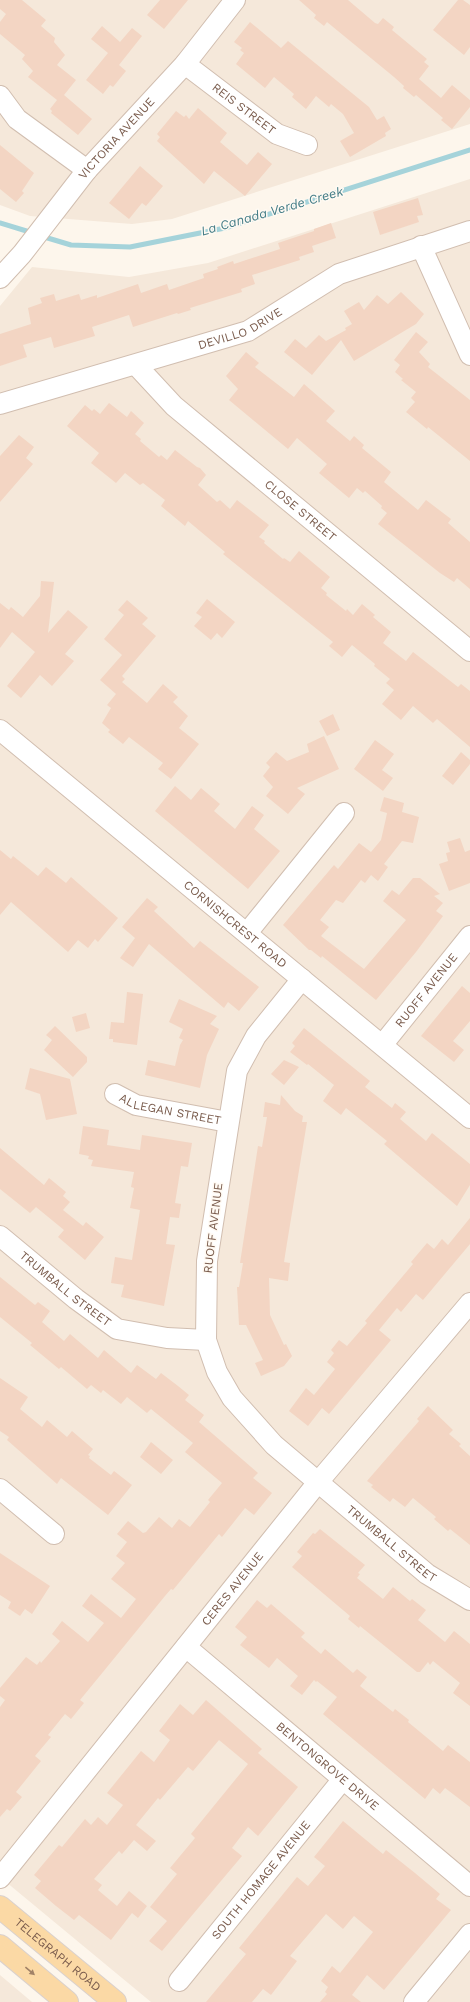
<svg xmlns="http://www.w3.org/2000/svg" width="470" height="2002" font-family="'Work Sans',sans-serif">
	<style>
		.residential { fill: #f5e8da }
		.lines { fill: none; stroke-linecap: round; stroke-linejoin: round }
		.stream { stroke: #a5d3da; stroke-width: 5 }
		.building { fill: #f3d5c3 }
		.minor-casing { stroke: #d1beb0; stroke-width: 22 }
		.major-casing { stroke: #dad1cd; stroke-width: 24 }
		.minor { stroke: #fff; stroke-width: 20 }
		.major { stroke: #fbd9a5; stroke-width: 22 }
		.oneway { fill: #a18267 }
		.labels { text-anchor: middle; dominant-baseline: central; stroke-width: 3; stroke-linejoin: round; paint-order: stroke }
		.street-label { font-size: 12px; fill: #7a5c4d; stroke: #fffaf3 }
		.water-label { font-size: 13px; font-style: italic; fill: #437c86; stroke: #fffaf3 }
	</style>
	<rect width="100%" height="100%" fill="#fdf6ec"/>
	<!-- residential -->
	<path class="residential" d="M0 0H470V124L172 219 132 224 30 216 0 205Z
		M470 179V2002H151L0 1877V306L32 267 129 277 208 263Z
		M0 1975 32 2002H0Z"/>
	<g class="lines">
		<!-- stream -->
		<path class="stream" d="M0 223 33 233
			M41 236 71 245 130 247 225 228 470 150"/>
	</g>
	<!-- building -->
	<path class="building" d="M0 0H22L46 20 41 26 55 38 54 42 65 55 57 65 76 80 64 95 92 119 78 135 51 113 52 111 50 109 57 100 28 77 33 71 22 59 25 55 0 34V22L6 14 0 9Z
		M160 0H188L164 29 147 15Z
		M299 0H348L375 23 378 24 383 18 394 27 392 30 427 59 424 62 429 66 419 79 441 98 452 85 470 100V107L452 129 441 120 443 118 416 95 414 97 403 88 404 86 394 77 327 22 324 26 314 18 316 15Z
		M458 0H463L470 5V47L464 55 433 30Z
		M250 22 281 48 288 41 369 107 377 120 384 116 391 129 385 133 386 136 350 157 340 141 354 133 343 114 331 104 329 107 316 96 306 109 292 97 294 94 274 77 265 88 236 64 244 53 240 50 242 48 234 42Z
		M102 26 120 42 132 28 142 36 119 65 126 71 113 87 110 85 103 94 86 80 108 53 91 39Z
		M198 108 227 133 220 142 247 165 258 152 272 164 245 196 214 171 204 184 157 141 160 137 157 134 176 111 184 117 186 115 189 119Z
		M0 145 34 173 22 191 24 193 16 202 0 189Z
		M140 166 163 186 146 206 142 203 129 219 109 203Z
		M418 198 423 215 417 216 419 222 380 235 373 212Z
		M331 223 336 238 312 246 314 252 299 257 300 260 252 275 255 284 241 289 242 292 190 308 191 310 178 314 177 313 133 327 129 315 92 327 95 336 54 348 51 337 23 345 27 357 0 366V334L31 324 28 308 42 303 40 298 54 294 56 301 79 294 81 300 97 295V298L138 284 141 293 167 284 169 290 204 278 203 274 218 269 217 267 233 261 234 264 280 249 278 243 314 231V229Z
		M401 292 424 314 416 324 354 361 341 340 312 375 284 352 295 339 306 348 319 335 326 341 346 330 345 328 352 324 344 311 359 302 364 310 377 295 388 304Z
		M416 332 428 342 419 352 430 364 428 367 470 400V461L428 427 427 429 406 412 415 402 411 398 416 392 401 380 403 379 395 372 400 365 394 360Z
		M246 352 259 363 255 367 294 397 304 384 335 411 326 421 350 441 354 436 364 445 362 448 391 472 384 482 418 510 426 500 451 519 448 523 470 542V589L457 578 454 582 440 573 378 524 387 513 381 508 382 506 365 491 363 493 357 488 349 498 319 473 327 464 297 438 288 449 229 400 238 389 226 376Z
		M109 403 127 417 131 411 144 423 135 434 141 439 140 441 159 457 161 455 167 460 175 450 197 467 200 468 206 475 198 485 217 502 220 500 230 509 237 500 269 525 259 537 265 541 264 543 283 559 284 558 290 562 299 551 330 577 321 588 327 593 326 595 346 611 347 609 353 615 362 604 375 615 373 617 391 632 383 643 406 661 413 652 458 687 461 684 470 691V747L437 719 433 723 413 706 401 720 382 704 394 690 386 683 390 679 374 666 375 664 352 645 342 657 329 646 333 642 223 554 225 552 188 521 185 526 161 506 165 500 143 483 140 485 125 473 116 483 91 463 99 453 67 426 85 405 92 411 94 409 100 414Z
		M19 435 34 447 26 458 33 464 0 502V456Z
		M41 581 54 582 48 633 68 610 88 627 65 654 74 661 52 686 40 675 21 698 7 686 35 652 12 632 0 648V603L9 610 11 607 23 617 40 596Z
		M207 599 235 622 222 638 217 633 211 640 194 626 202 617 196 613Z
		M127 600 148 618 142 624 156 636 122 676 125 679 122 682 147 703 163 684 178 697 173 702 188 716 179 728 199 744 171 779 158 769 163 763 129 737 123 744 108 732 110 730 102 723 111 708 107 705 116 694 100 680 122 655 104 639 124 615 118 610Z
		M333 714 340 730 327 736 319 721Z
		M324 736 339 769 297 788 305 794 288 814 266 796 273 787 263 776 270 767 266 763 276 752 287 761 309 752 307 744Z
		M375 740 394 754 382 770 393 778 383 791 354 769Z
		M461 752 470 760V764L453 785 442 776Z
		M175 786 191 800 201 788 220 804 214 811 235 829 252 806 264 815 254 829 280 851 248 889 155 811Z
		M384 797 404 803 402 812 419 817 413 843 402 841 384 864 388 867 378 881 371 875 365 883 361 880 343 903 336 900 320 920 329 927 321 936 364 969 406 920 383 901 392 890 399 895 413 878H420L440 894 434 896 443 903 436 911 443 916 416 952 376 1000 322 956 321 958 311 950H309L283 925 334 865 338 869 359 843 371 852 381 840 386 818 387 813 380 811Z
		M460 838 465 852 470 850V883L449 891 439 864 448 861 446 853 450 852 447 842Z
		M0 850 11 859 13 856 38 876 46 867 66 883 71 877 118 918 98 942 95 939 88 948 78 940 68 952 11 902 0 915Z
		M147 898 158 907 154 911 194 948 200 941 259 987 239 1011 228 1002 224 1008 149 944 133 967 120 958 135 938 122 927Z
		M462 986 470 993V1021L453 1041 464 1050 454 1062 421 1036Z
		M127 992 143 994 137 1045 113 1042V1039H109L111 1022 124 1023Z
		M179 999 217 1016 210 1024 219 1029 207 1055 200 1088 145 1075 148 1060 175 1066 180 1045 183 1040 179 1038 183 1029 169 1022Z
		M86 1013 90 1028 76 1032 72 1017Z
		M55 1026 87 1057V1062L73 1077 44 1050 52 1040 46 1035Z
		M304 1028 370 1081 365 1087 392 1108 395 1103 406 1112 400 1119 426 1141 432 1133 470 1164V1185L457 1206 384 1144 387 1141 346 1108 341 1115 323 1101 334 1085 308 1064 307 1065 290 1052 295 1046 292 1043Z
		M284 1060 299 1067 284 1085 271 1074Z
		M30 1068 70 1079 77 1114 46 1120 40 1094 25 1089Z
		M281 1095 295 1111 303 1116 302 1122H307L287 1243 284 1262 290 1263 288 1281 269 1278 270 1315 284 1345 286 1344 292 1356 284 1366 261 1376 255 1363 263 1360 246 1325H239L237 1287H239L243 1263H240L258 1146 262 1147 267 1117H263L265 1102 280 1105Z
		M83 1126 109 1130 107 1145 140 1150 142 1135 192 1143 188 1167 181 1166 175 1203 181 1204 179 1218 170 1217 166 1244 175 1245 164 1306 121 1297 124 1285 111 1283 115 1257 132 1260 140 1210 130 1208 134 1188 131 1187 134 1172 91 1166 93 1160 88 1159 89 1156 79 1154Z
		M0 1148 44 1185 49 1178 66 1192 63 1196 70 1202 63 1210 83 1226 86 1222 104 1237 85 1260 58 1237 64 1230 36 1207 30 1213 0 1189Z
		M470 1218V1244L423 1300 416 1294 401 1312 397 1308 379 1330 391 1340 329 1414 322 1408 308 1426 289 1411 306 1388 314 1395 335 1369 327 1362 334 1353 331 1350 339 1340 347 1346 367 1323 365 1321 413 1264 411 1262 427 1243 434 1249 442 1239 448 1245Z
		M0 1277 35 1305 38 1302 50 1311 42 1322 64 1341 70 1334 98 1358 104 1350 131 1373 137 1365 156 1379 161 1373 178 1386 189 1395 185 1400 204 1415 199 1422 258 1473 253 1478 272 1493 254 1515 245 1508 222 1537 219 1534 173 1590 171 1589 165 1596 103 1672 80 1700 84 1703 71 1719 65 1714 48 1735 51 1737 35 1756 41 1761 16 1792 22 1797 10 1811 7 1809 0 1817V1707L5 1700 0 1696V1688L26 1657 37 1665 40 1661 41 1663 60 1641 52 1634 62 1621 88 1642 104 1623 82 1606 91 1594 121 1618 136 1599 111 1579 125 1563 116 1556 127 1542 117 1534 128 1521 143 1533 146 1532 159 1517 172 1528 179 1519 190 1527 210 1502 208 1500 222 1483 185 1452 193 1443 151 1409 147 1413 127 1397 121 1404 103 1390 101 1393 91 1385 87 1389 61 1367 59 1369 30 1345 32 1343 0 1317Z
		M0 1378 28 1397 20 1409 42 1427 47 1420 67 1437 72 1431 93 1449 88 1455 90 1456 89 1458 111 1475 114 1471 132 1485 108 1515 61 1478 57 1484 7 1440 9 1437 0 1431Z
		M428 1406 453 1430 449 1434 461 1444 459 1446 470 1456V1545L450 1529 448 1531 434 1519 436 1517 413 1498 405 1507 393 1498 390 1502 371 1487 373 1485 367 1481 419 1421 417 1419Z
		M151 1442 173 1460 161 1474 140 1457Z
		M320 1529 365 1565 358 1573 360 1574 357 1578 383 1599 393 1587 410 1601 412 1599 426 1610 418 1620 445 1642 454 1631 470 1644V1706L453 1693 460 1683 433 1661 430 1665 428 1662 420 1672H417L360 1626 359 1628 348 1619 350 1616 292 1567 302 1556 297 1552 313 1533 315 1534Z
		M0 1553 50 1586 32 1614 25 1609 20 1616 8 1608 11 1602 0 1595Z
		M257 1600 267 1608 271 1604 305 1633 301 1637 321 1654 325 1649 353 1673 357 1669 367 1677 360 1686 393 1712 395 1709 409 1720 408 1722 443 1751 448 1745 470 1762V1807L445 1788 440 1794 433 1788 425 1799 323 1714 337 1697 317 1681 316 1682 314 1680 302 1695 290 1686 298 1676 277 1658 269 1668 240 1645 247 1637 235 1627Z
		M206 1700 262 1749 258 1753 298 1787 258 1836 248 1827 232 1848 242 1856 162 1951 149 1941 167 1921 150 1907 177 1874 170 1868 195 1838 191 1834 248 1764 219 1740 193 1771 188 1767 160 1800 158 1798 136 1825 156 1841 147 1851 134 1840 122 1854 119 1851 94 1879 102 1885 98 1890 117 1906 129 1891 147 1906 138 1918 132 1913 111 1940 79 1915 74 1920 56 1906 35 1888 41 1881 34 1875 59 1845 62 1847 85 1819 91 1825 98 1817 107 1825 123 1805 107 1793 120 1777 141 1751 154 1762 170 1740 159 1731 180 1704 193 1715Z
		M343 1821 383 1854 386 1850 415 1873 440 1894 436 1899 451 1910 384 1990 367 1975 352 1995 361 2002H320L327 1994 325 1992 328 1987 321 1981 332 1966 340 1973 373 1932 354 1916 343 1929 326 1914 290 1956 297 1961 271 1995 263 1989 252 2002H206L246 1954 239 1948 297 1877 308 1886 325 1866 314 1857Z"/>
	<g class="lines">
		<defs>
			<g id="minor">
				<path id="s1" d="M185 64 277 134 307 145"/>
				<path d="M0 96 17 119 87 170"/>
				<path d="M421 246 470 355"/>
				<path id="s2" d="M0 278 22 254 87 170 185 64 235 0"/>
				<path id="s3" d="M136 365 174 406 470 651"/>
				<path id="s4" d="M0 404 248 331 339 274 470 231"/>
				<path id="s5" d="M0 730 470 1118"/>
				<path d="M247 933 344 813"/>
				<path id="s6" d="M302 979 256 1036 237 1071 207 1261 206 1340 217 1372 232 1398 274 1445 427 1574 470 1600"/>
				<path id="s7" d="M383 1044 470 936"/>
				<path id="s8" d="M115 1094 136 1105 228 1122"/>
				<path id="s9" d="M0 1236 76 1299 117 1329 167 1338 206 1340"/>
				<path d="M0 1489 54 1534"/>
				<path id="s10" d="M186 1647 470 1886"/>
				<path id="s11" d="M0 1878 319 1481 470 1303"/>
				<path id="s12" d="M179 1981 343 1779"/>
				<path d="M414 2002 470 1934"/>
			</g>
			<g id="major">
				<path id="s13" d="M0 1907 115 2002"/>
				<path d="M0 1946 67 2002"/>
			</g>
		</defs>
		<!-- minor casing -->
		<use href="#minor" class="minor-casing"/>
		<!-- major casing -->
		<use href="#major" class="major-casing"/>
		<!-- minor -->
		<use href="#minor" class="minor"/>
		<!-- major -->
		<use href="#major" class="major"/>
	</g>
	<!-- one-way arrows -->
	<defs><path id="oneway-solid" d="M-6-.8H1V-3.2L6.5 0L1 3.2V.8H-6Z"/></defs>
	<use class="oneway" href="#oneway-solid" transform="translate(30 1971) rotate(40)"/>
	<g class="labels">
		<!-- street labels -->
		<g class="street-label">
			<text stroke="none"><textPath href="#s1" startOffset="74">REIS STREET</textPath></text>
			<text stroke="none"><textPath href="#s2" startOffset="182">VICTORIA AVENUE</textPath></text>
			<text stroke="none"><textPath href="#s4" startOffset="252">DEVILLO DRIVE</textPath></text>
			<text stroke="none"><textPath href="#s3" startOffset="220">CLOSE STREET</textPath></text>
			<text stroke="none"><textPath href="#s5" startOffset="305">CORNISHCREST ROAD</textPath></text>
			<text stroke="none"><textPath href="#s7" startOffset="69">RUOFF AVENUE</textPath></text>
			<text stroke="none"><textPath href="#s8" startOffset="58">ALLEGAN STREET</textPath></text>
			<text transform="translate(213 1228) rotate(-83)">RUOFF AVENUE</text>
			<text stroke="none"><textPath href="#s9" startOffset="84">TRUMBALL STREET</textPath></text>
			<text stroke="none"><textPath href="#s6" startOffset="665">TRUMBALL STREET</textPath></text>
			<text stroke="none"><textPath href="#s11" startOffset="371">CERES AVENUE</textPath></text>
			<text stroke="none"><textPath href="#s10" startOffset="185">BENTONGROVE DRIVE</textPath></text>
			<text stroke="none"><textPath href="#s12" startOffset="130">SOUTH HOMAGE AVENUE</textPath></text>
			<text stroke="none"><textPath href="#s13" startOffset="75">TELEGRAPH ROAD</textPath></text>
		</g>
		<!-- water labels -->
		<g class="water-label">
			<text transform="translate(272 211) rotate(-16)">La Canada Verde Creek</text>
		</g>
	</g>
</svg>
